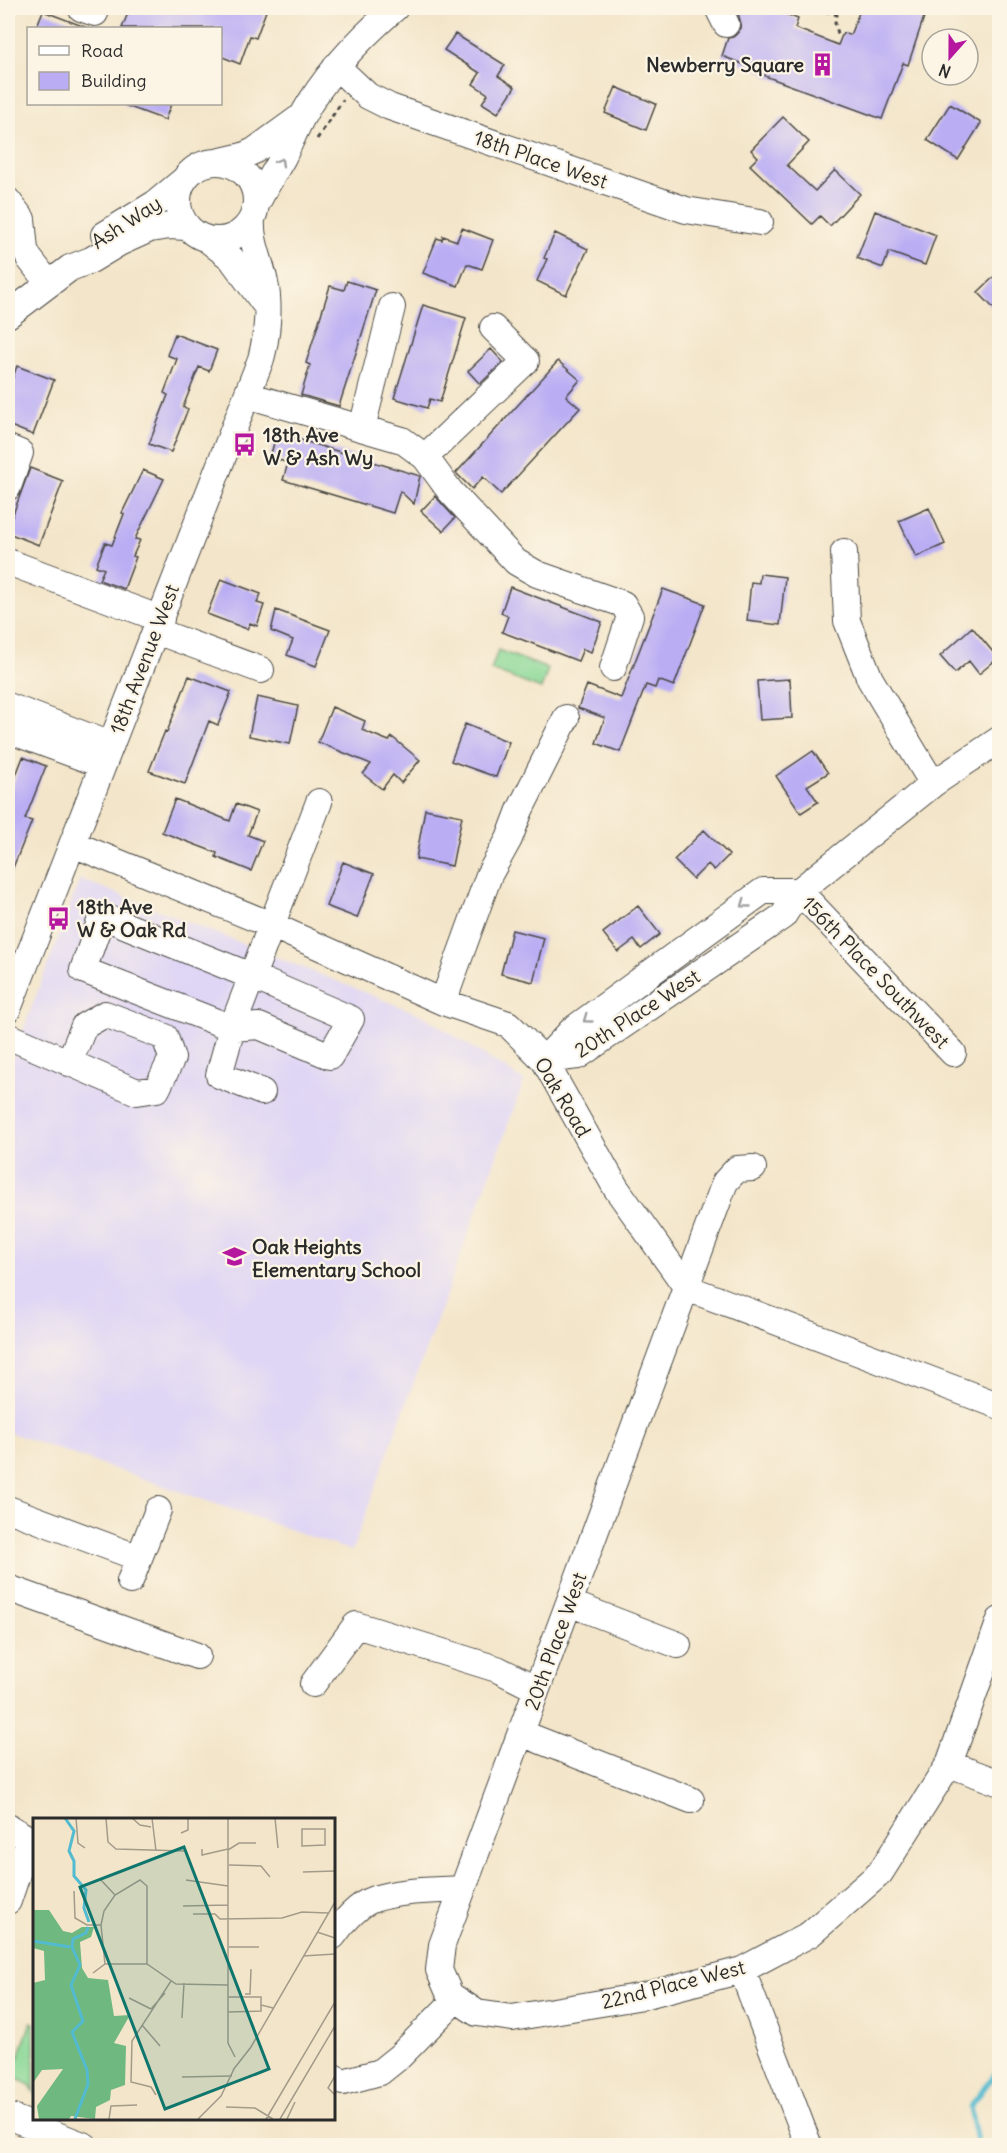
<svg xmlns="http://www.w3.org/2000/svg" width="1007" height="2153" font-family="Delius,sans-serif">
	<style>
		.built { fill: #dfd5f5 }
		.green { fill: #8ad896; stroke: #5a8260; stroke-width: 1.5 }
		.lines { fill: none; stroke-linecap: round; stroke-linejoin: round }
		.stream { stroke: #53bbd0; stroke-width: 5 }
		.building { fill: #baadf4 }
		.minor-casing { stroke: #494743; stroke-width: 28 }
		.path { stroke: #494743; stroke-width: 3; stroke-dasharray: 4.5 4.5; stroke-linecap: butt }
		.minor { stroke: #fff; stroke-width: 26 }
		.oneway { stroke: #a0a0a0 }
		.labels { text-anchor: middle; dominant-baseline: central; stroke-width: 4.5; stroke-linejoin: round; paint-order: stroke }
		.poi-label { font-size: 20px; font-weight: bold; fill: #2b2b2b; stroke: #fcf5e5; text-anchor: start }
		.street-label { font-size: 20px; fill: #2b2b2b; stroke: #fcf5e5 }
		.inset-river { fill: none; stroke: #53bbd0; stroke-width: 3 }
		.inset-road { fill: none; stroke: #a39b8a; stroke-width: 1.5 }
		.view { fill: #0f766e; fill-opacity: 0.15; stroke: #0f766e; stroke-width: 3 }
		.inset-edge { fill: none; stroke: #2b2b2b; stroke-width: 3 }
	</style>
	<rect width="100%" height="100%" fill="#fcf5e5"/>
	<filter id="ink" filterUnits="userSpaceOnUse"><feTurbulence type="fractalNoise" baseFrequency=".0167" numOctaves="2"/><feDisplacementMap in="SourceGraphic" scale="12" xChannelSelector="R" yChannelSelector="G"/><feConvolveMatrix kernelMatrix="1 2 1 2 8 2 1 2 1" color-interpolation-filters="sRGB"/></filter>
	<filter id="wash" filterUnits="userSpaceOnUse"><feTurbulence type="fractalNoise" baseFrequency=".008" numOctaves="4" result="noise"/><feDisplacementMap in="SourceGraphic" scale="24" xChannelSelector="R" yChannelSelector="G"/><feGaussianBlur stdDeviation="1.35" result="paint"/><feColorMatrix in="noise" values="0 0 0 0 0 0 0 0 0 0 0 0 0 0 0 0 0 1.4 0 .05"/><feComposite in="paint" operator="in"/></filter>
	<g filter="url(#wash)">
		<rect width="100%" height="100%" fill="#f3e5c9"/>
		<!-- built -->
		<path class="built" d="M80 879 424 1016 524 1081 352 1551 8 1432V1070Z"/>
		<!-- green -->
		<path class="green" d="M498 650 548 669 541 689 491 670Z
			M31 2022 34 2023V2092L30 2085 12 2076Z"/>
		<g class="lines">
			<!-- stream -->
			<path class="stream" d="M978 2146 970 2107 1000 2067"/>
		</g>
		<g id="blocks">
			<!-- building -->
			<path class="building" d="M130 8H256L266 11 256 38 250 36 240 64 220 56V28H122Z
				M740 8H759L774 13 775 10 798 19 795 28 838 45 843 33 850 35 861 8H927L908 65 903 63 882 119 765 76 766 73 722 56 728 38 733 37 739 32 741 24 738 13Z
				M43 11 85 27V28H36Z
				M455 34 505 65 498 76 515 87 498 113 482 103 488 94 473 84 480 73 444 50Z
				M616 87 656 104 646 130 605 113Z
				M125 104H171L165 120 124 105Z
				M950 104 981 123 958 160 927 140Z
				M783 117 809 142 787 165 815 191 835 170 860 194 830 226 820 216 812 224 750 165 758 157 751 150Z
				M875 211 936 235 925 265 889 252 883 268 857 258Z
				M462 228 493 240 482 269 467 264 458 286 423 273 437 238 442 240 443 236 457 241Z
				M555 233 588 249 566 295 537 281 547 259 544 258Z
				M999 272V314L978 292Z
				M347 281 376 290 339 406 301 395 310 365 306 363 330 286 344 290Z
				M423 305 466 318 440 402 430 399 427 408 394 398Z
				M175 334 217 350 209 371 199 367 183 407 188 409 171 452 149 444 168 395 164 393 177 359 167 355Z
				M491 349 503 362 480 384 468 371Z
				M558 361 580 380 566 396 580 408 501 494 483 477 472 489 456 473Z
				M17 366 54 380 33 435 8 425V391Z
				M277 433 420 476 414 504 400 491 393 513 283 480 288 463 270 457Z
				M30 468 63 481 39 545 8 533V528Z
				M143 470 164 479 135 539 140 540 133 556 136 557 124 589 99 580 104 569 96 566 105 543 112 545 124 514 122 513Z
				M435 496 455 518 443 531 421 511Z
				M929 508 945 544 916 557 899 521Z
				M760 574 785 577 780 625 747 621 751 582 759 583Z
				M221 579 261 594 257 603 264 605 257 626 250 623 247 629 207 614Z
				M510 587 602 622 591 652 583 649 578 661 502 632 508 616 501 613Z
				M663 589 705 604 674 686 658 680 655 688 646 685 620 752 596 743 605 718 578 708 587 685 621 698Z
				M276 610 330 630 316 666 287 655 293 640 271 631Z
				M972 627 998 658 979 674 969 661 955 673 940 656Z
				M189 676 231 692 218 725 209 721 185 784 149 771 165 731 167 732Z
				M790 679 792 718 760 720 757 681Z
				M257 697 298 706 290 744 249 736Z
				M332 707 365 721 362 730 389 741 392 737 420 760 401 783 393 775 382 789 363 774 371 764 318 742Z
				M465 724 509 742 496 777 451 761Z
				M813 751 828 773 807 786 818 802 801 813 776 776Z
				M23 757 46 766 25 819 32 821 8 880V796Z
				M175 799 230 821 236 804 257 812 248 835 263 841 251 871 216 857 217 853 162 832Z
				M425 809 462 816 452 866 416 859Z
				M704 830 729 855 714 870 708 864 693 879 674 860Z
				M343 862 374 874 357 918 326 906Z
				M638 906 660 934 641 949 634 940 618 952 603 933Z
				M512 930 544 938 533 982 501 974Z"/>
		</g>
	</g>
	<g filter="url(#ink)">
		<use href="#blocks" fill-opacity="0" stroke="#494743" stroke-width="1.5"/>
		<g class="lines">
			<defs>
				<path id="minor" d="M81 8 95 13 97 8
					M718 8 726 24
					M336 66 368 96 390 107 686 210 760 222
					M217 162 243 156 254 151 298 119
					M178 201a39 39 0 1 1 78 0a39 39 0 1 1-78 0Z
					M8 201 22 219 25 250 29 258 49 284
					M255 207C263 190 273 175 282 159 289 145 295 130 302 117 325 74 359 39 395 8
					M104 235 156 203 185 179
					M207 239 231 258 264 303
					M8 315 70 268 91 260 119 243 150 229 170 226 186 227
					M247 395 402 440 425 457 450 491 516 562 537 574 623 604 630 616 613 668
					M362 428 392 307
					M8 448 20 453 8 487
					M425 457 526 361 493 328
					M844 552 847 621 870 679 933 784
					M8 562 161 619
					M156 631 261 670
					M8 706 111 745
					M8 730 103 765
					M73 844 271 925 443 1002 508 1024 544 1060 616 1188 687 1288 1000 1406
					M799 891 953 1053
					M102 916 251 976 351 1019 330 1056 259 1026 232 1028 83 970Z
					M443 1002 489 875 509 839 520 810 566 718
					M8 1009 261 359C267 337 270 305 265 283 261 261 250 242 252 218
					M8 1036 137 1092 157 1089 172 1058 165 1037 105 1014 84 1026 69 1063
					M544 1060 578 1056 783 916 799 891 933 784 1000 739
					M544 1060 572 1030 763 891H799
					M262 1092 219 1075 232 1028 319 802
					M753 1168 737 1169 725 1182 442 1945 439 1970 450 1995 477 2013 512 2018 643 1996 742 1970 810 1934 880 1873 949 1764 1000 1620
					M8 1509 139 1558
					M130 1581 158 1510
					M8 1588 197 1656
					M569 1603 678 1645
					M313 1684 356 1625 497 1669 537 1689
					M521 1733 691 1800
					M949 1764 1000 1783
					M8 1827 34 1842
					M8 1901 29 1839
					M333 1936C342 1923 359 1904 374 1899 401 1890 434 1891 462 1889
					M742 1970 809 2146
					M333 2077 343 2082 380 2072 400 2056 456 1999
					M10 2117 85 2146"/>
			</defs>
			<!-- minor casing -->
			<use href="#minor" class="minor-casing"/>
			<!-- path -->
			<path class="path" d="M817 8 837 15 835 23 839 37
				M317 139 343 100"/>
			<!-- minor -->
			<use href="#minor" class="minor"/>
		</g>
		<!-- one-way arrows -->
		<defs><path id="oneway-chevron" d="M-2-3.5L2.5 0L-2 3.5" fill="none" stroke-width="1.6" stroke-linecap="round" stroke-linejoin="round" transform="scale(1.5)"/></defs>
		<g class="oneway">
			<use href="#oneway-chevron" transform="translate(280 162) rotate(-60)"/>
			<use href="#oneway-chevron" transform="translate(745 904) rotate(144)"/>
			<use href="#oneway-chevron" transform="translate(587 1019) rotate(144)"/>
		</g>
	</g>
	<!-- icons -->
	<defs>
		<symbol id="building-bare" viewBox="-9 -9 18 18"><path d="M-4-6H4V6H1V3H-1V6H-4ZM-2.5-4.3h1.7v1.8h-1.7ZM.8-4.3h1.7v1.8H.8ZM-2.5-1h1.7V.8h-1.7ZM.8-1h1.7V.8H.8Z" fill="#b5179e" stroke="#fcf5e5" stroke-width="2.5" paint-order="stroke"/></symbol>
		<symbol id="bus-bare" viewBox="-9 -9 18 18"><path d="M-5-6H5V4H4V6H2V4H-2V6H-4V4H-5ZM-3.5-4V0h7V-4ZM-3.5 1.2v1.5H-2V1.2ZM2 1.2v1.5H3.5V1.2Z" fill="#b5179e" stroke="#fcf5e5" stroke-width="2.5" paint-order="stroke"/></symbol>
		<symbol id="school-bare" viewBox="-9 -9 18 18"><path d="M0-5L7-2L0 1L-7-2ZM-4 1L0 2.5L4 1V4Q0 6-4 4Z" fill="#b5179e" stroke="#fcf5e5" stroke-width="2.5" paint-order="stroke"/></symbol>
	</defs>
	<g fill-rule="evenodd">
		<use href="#building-bare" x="806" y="48" width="33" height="33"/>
		<use href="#bus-bare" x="228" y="428" width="33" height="33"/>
		<use href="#bus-bare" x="42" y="902" width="33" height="33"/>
		<use href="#school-bare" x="218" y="1240" width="33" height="33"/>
	</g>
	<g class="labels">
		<!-- poi labels -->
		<g class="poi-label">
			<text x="804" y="64" text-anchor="end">Newberry Square</text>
			<text x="263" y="434">18th Ave<tspan x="263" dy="23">W &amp; Ash Wy</tspan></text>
			<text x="77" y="906">18th Ave<tspan x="77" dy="23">W &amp; Oak Rd</tspan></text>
			<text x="252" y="1246">Oak Heights<tspan x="252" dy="23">Elementary School</tspan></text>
		</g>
		<!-- street labels -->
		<g class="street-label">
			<text transform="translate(541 159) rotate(19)">18th Place West</text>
			<text transform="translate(126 222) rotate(-33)">Ash Way</text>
			<text transform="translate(144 659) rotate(-69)">18th Avenue West</text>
			<text transform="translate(876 972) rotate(46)">156th Place Southwest</text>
			<text transform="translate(637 1013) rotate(-33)">20th Place West</text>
			<text transform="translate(563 1097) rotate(59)">Oak Road</text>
			<text transform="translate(555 1641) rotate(-70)">20th Place West</text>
			<text transform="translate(673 1984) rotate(-14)">22nd Place West</text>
		</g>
	</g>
	<!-- overview -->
	<g transform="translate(33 1818)">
		<rect width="302" height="302" fill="#f3e5c9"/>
		<path d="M0 92H16L30 113 39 115 49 109H61L58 119 47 124 49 150 55 160 75 162 81 198 97 197 81 225 93 228 92 267 78 272 77 282 63 289 62 301 38 298 36 301H6L4 288 30 251 9 252 0 265V165L12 162 11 133 0 130Z" fill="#6fb87f"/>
		<path class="inset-river" d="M32 0 41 13 36 33 41 43V58L53 72 51 90 56 104M0 123 37 129M42 301 55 266 54 252 39 214 50 203 38 167 47 147 39 129 40 121 53 115 55 109"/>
		<path class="inset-road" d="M43 0 45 25 52 30M73 0 75 24 83 31 151 33M99 0 107 7 118 9M119 0 123 33M148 0H215M242 0 245 30M195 1V225L202 239M269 11H292V27L269 28ZM148 15 155 12V1M169 31V37L195 31M195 32 206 25H223M196 47 228 48 237 59M270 54 302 53M67 61 82 77M153 62 195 68M41 73 42 100 54 107H68M150 88 195 87M160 96H182L187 101 249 100 269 94 295 95M284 114 302 120M196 129H226M270 138 302 136M72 146 68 107 71 93 82 77 107 62 114 68V146M60 155 72 146H114L143 166 195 167M212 176H217L218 151M195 179H228V187L240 190M96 180 118 191M118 191 132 175M195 194 228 193V187M149 200 151 165M109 207 127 228M200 252 218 229 302 84M302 258 295 270 302 277M149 259 199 258M123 277 118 269 98 264 99 223 138 163M193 289 222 290 240 301M76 301 78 288 104 287M165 301 188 278 201 251M233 301 302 184M247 301 302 208M254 301 262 284"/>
		<path class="view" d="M151 29 236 251 132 291 47 69Z"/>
		<rect width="302" height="302" class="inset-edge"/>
	</g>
	<!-- margin -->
	<rect width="1007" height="2153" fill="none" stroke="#fcf5e5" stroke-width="30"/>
	<!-- legend -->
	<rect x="27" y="27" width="195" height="78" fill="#fcf5e5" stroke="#a8a49b" stroke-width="1.5"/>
	<rect x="39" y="46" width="30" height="9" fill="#ffffff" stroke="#a8a49b" stroke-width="1.5"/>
	<text x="81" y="57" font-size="18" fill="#2b2b2b">Road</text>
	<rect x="39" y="72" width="30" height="18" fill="#baadf4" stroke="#a8a49b" stroke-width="1.5"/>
	<text x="81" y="87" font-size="18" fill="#2b2b2b">Building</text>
	<!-- north arrow -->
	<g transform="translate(950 57) rotate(201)"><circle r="28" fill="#fcf5e5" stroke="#a8a49b" stroke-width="1.5"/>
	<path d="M0-4.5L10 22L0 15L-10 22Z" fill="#b5179e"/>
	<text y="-9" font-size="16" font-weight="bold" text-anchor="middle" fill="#2b2b2b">N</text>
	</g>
</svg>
